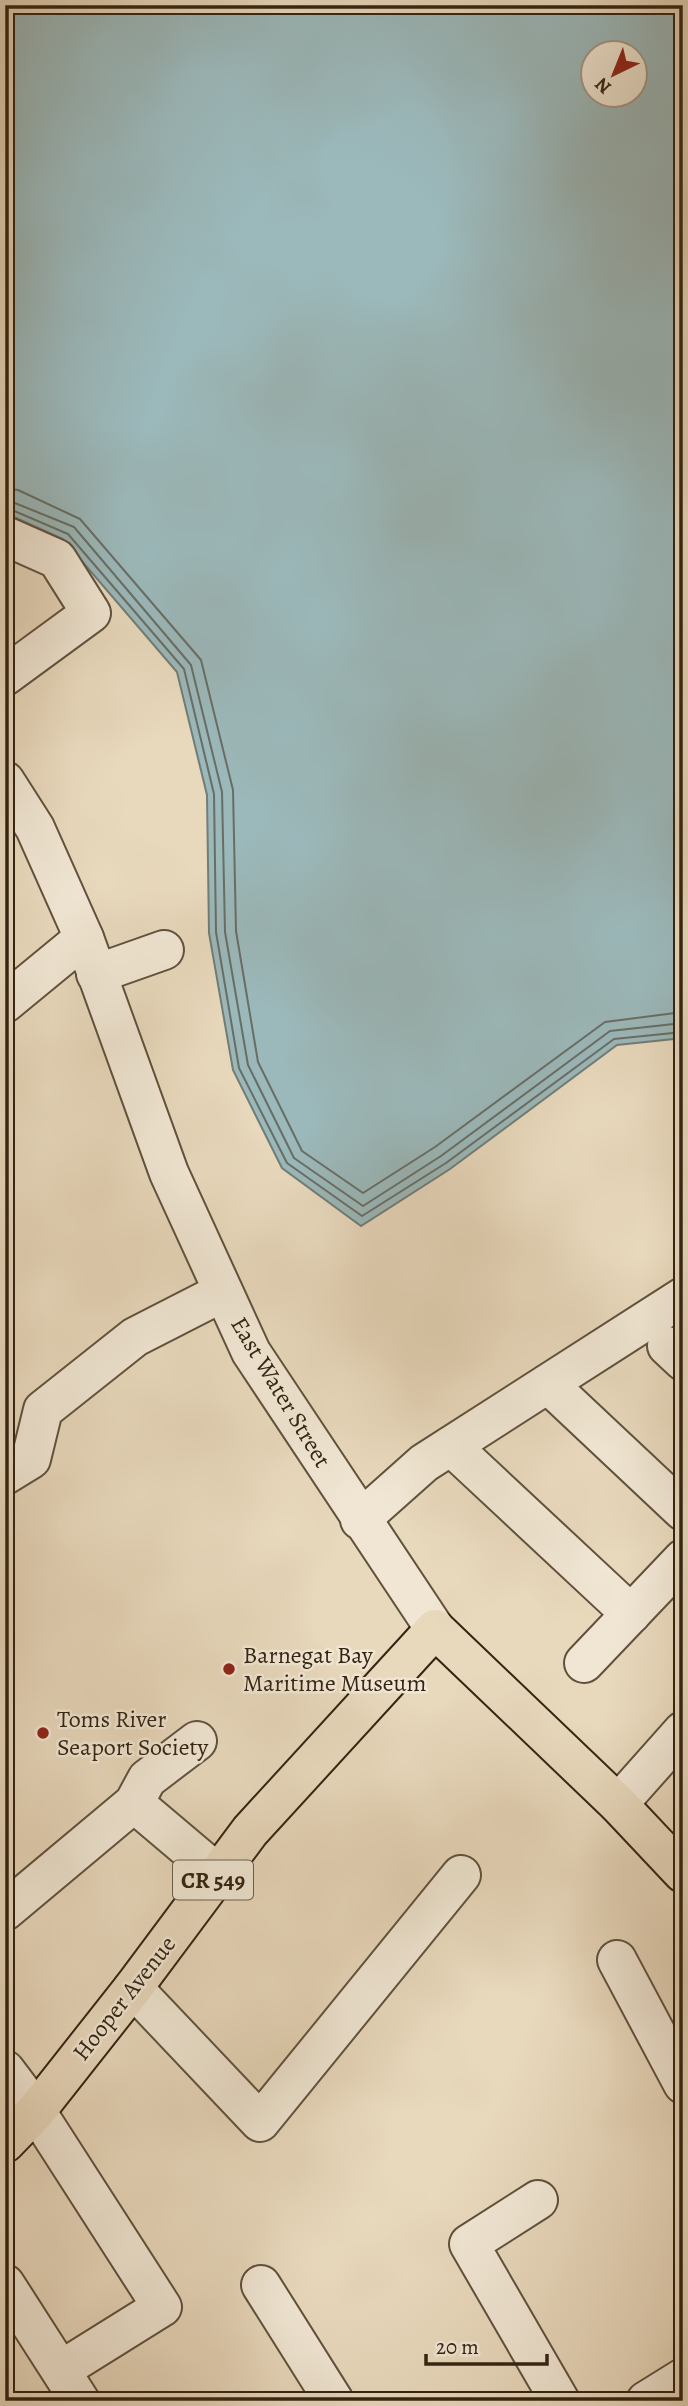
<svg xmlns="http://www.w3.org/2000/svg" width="688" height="2406" font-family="Alegreya,serif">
  <rect width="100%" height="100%" fill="#e8d8bc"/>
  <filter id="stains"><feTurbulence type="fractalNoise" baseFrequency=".00286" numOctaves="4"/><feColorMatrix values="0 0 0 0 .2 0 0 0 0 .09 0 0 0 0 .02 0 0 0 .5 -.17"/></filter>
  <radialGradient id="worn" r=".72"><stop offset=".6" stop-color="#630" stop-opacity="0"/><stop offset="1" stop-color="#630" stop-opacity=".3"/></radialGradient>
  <path fill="#9bb8ba" stroke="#717d77" stroke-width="2" fill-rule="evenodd" d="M5 5H683V1038L617 1045 450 1169 361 1226 282 1168 233 1070 209 933 207 795 177 672 63 539 5 513ZM594 52H636V94H594Z"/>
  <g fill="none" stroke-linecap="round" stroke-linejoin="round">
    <g stroke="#676e66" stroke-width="2">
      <polyline points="5,488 18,490 80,519 201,660 233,790 236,931 258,1062 302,1151 363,1193 435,1147 605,1022 683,1012"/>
      <polyline points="5,499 74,527 191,665 222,792 225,932 248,1065 294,1158 363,1206 441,1156 610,1031 683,1023"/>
      <polyline points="5,507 68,534 184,669 214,794 216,932 239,1068 287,1163 362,1216 446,1163 614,1039 683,1032"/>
    </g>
    <defs>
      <g id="minor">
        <polyline points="5,536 57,559 91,613 5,676"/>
        <polyline points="5,781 35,828 84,938 169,1173 251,1352 435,1629"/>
        <polyline points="96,974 164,950"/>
        <polyline points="5,1003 84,938"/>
        <polyline points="667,1346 683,1361"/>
        <polyline points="548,1384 683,1511"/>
        <polyline points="451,1446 631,1614"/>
        <polyline points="5,1475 31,1459 43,1410 135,1337 223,1292"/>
        <polyline points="360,1520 424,1463 683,1297"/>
        <polyline points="584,1663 683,1559"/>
        <polyline points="134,1803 218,1874"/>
        <polyline points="618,1804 683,1731"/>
        <polyline points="5,1911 134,1803 147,1779 197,1741"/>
        <polyline points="617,1960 683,2084"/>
        <polyline points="133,1988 260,2122 461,1875"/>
        <polyline points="5,2070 36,2111 162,2307 61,2370"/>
        <polyline points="538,2200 469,2244 560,2401"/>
        <polyline points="5,2284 80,2401"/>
        <polyline points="261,2285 334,2401"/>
        <polyline points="646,2401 683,2378"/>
      </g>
      <polyline id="major" points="5,2143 36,2111 133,1988 250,1831 435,1629 618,1804 683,1873"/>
    </defs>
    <use href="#minor" stroke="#60513d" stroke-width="42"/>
    <use href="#major" stroke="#332413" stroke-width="42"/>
    <use href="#minor" stroke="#f0e6d3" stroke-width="38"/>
    <use href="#major" stroke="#e8d8bc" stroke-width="38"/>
  </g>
  <g fill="#8f2418" stroke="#f0e6d3" stroke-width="2.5">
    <circle cx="229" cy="1669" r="7"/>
    <circle cx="43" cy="1733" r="7"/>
  </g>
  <g text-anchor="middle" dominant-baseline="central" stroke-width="5" stroke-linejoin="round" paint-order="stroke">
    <rect fill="#f0e6d3" stroke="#6c5e4d" stroke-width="2" x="173" y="1860.5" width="80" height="39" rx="5"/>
    <g font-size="23" font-weight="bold" fill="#332413">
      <text x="213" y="1880">CR 549</text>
    </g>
    <g font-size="24" fill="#332413" stroke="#f0e6d3">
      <text transform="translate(281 1392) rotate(59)">East Water Street</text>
      <text transform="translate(124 1998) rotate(-52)">Hooper Avenue</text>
    </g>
    <g font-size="24" fill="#332413" stroke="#f0e6d3" text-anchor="start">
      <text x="243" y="1655">Barnegat Bay<tspan x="243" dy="28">Maritime Museum</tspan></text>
      <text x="57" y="1719">Toms River<tspan x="57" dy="28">Seaport Society</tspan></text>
    </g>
  </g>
  <rect width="688" height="2406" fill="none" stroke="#e8d8bc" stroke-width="28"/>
  <rect x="7" y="7" width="674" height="2392" fill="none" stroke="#332413" stroke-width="3.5"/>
  <rect x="14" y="14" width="660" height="2378" fill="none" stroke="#332413" stroke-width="2"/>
  <g transform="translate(614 74) rotate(223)"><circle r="33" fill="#f0e6d3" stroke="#a49886" stroke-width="2"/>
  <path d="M0-5L12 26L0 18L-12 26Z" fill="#8f2418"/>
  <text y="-10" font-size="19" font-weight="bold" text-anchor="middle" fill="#332413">N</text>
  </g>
  <path d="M426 2354v10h121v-10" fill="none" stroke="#332413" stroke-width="3.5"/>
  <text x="436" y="2354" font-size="21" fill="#332413" stroke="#f0e6d3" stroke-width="5" paint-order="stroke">20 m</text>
  <rect width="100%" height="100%" filter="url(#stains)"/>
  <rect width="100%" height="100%" fill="url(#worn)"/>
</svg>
